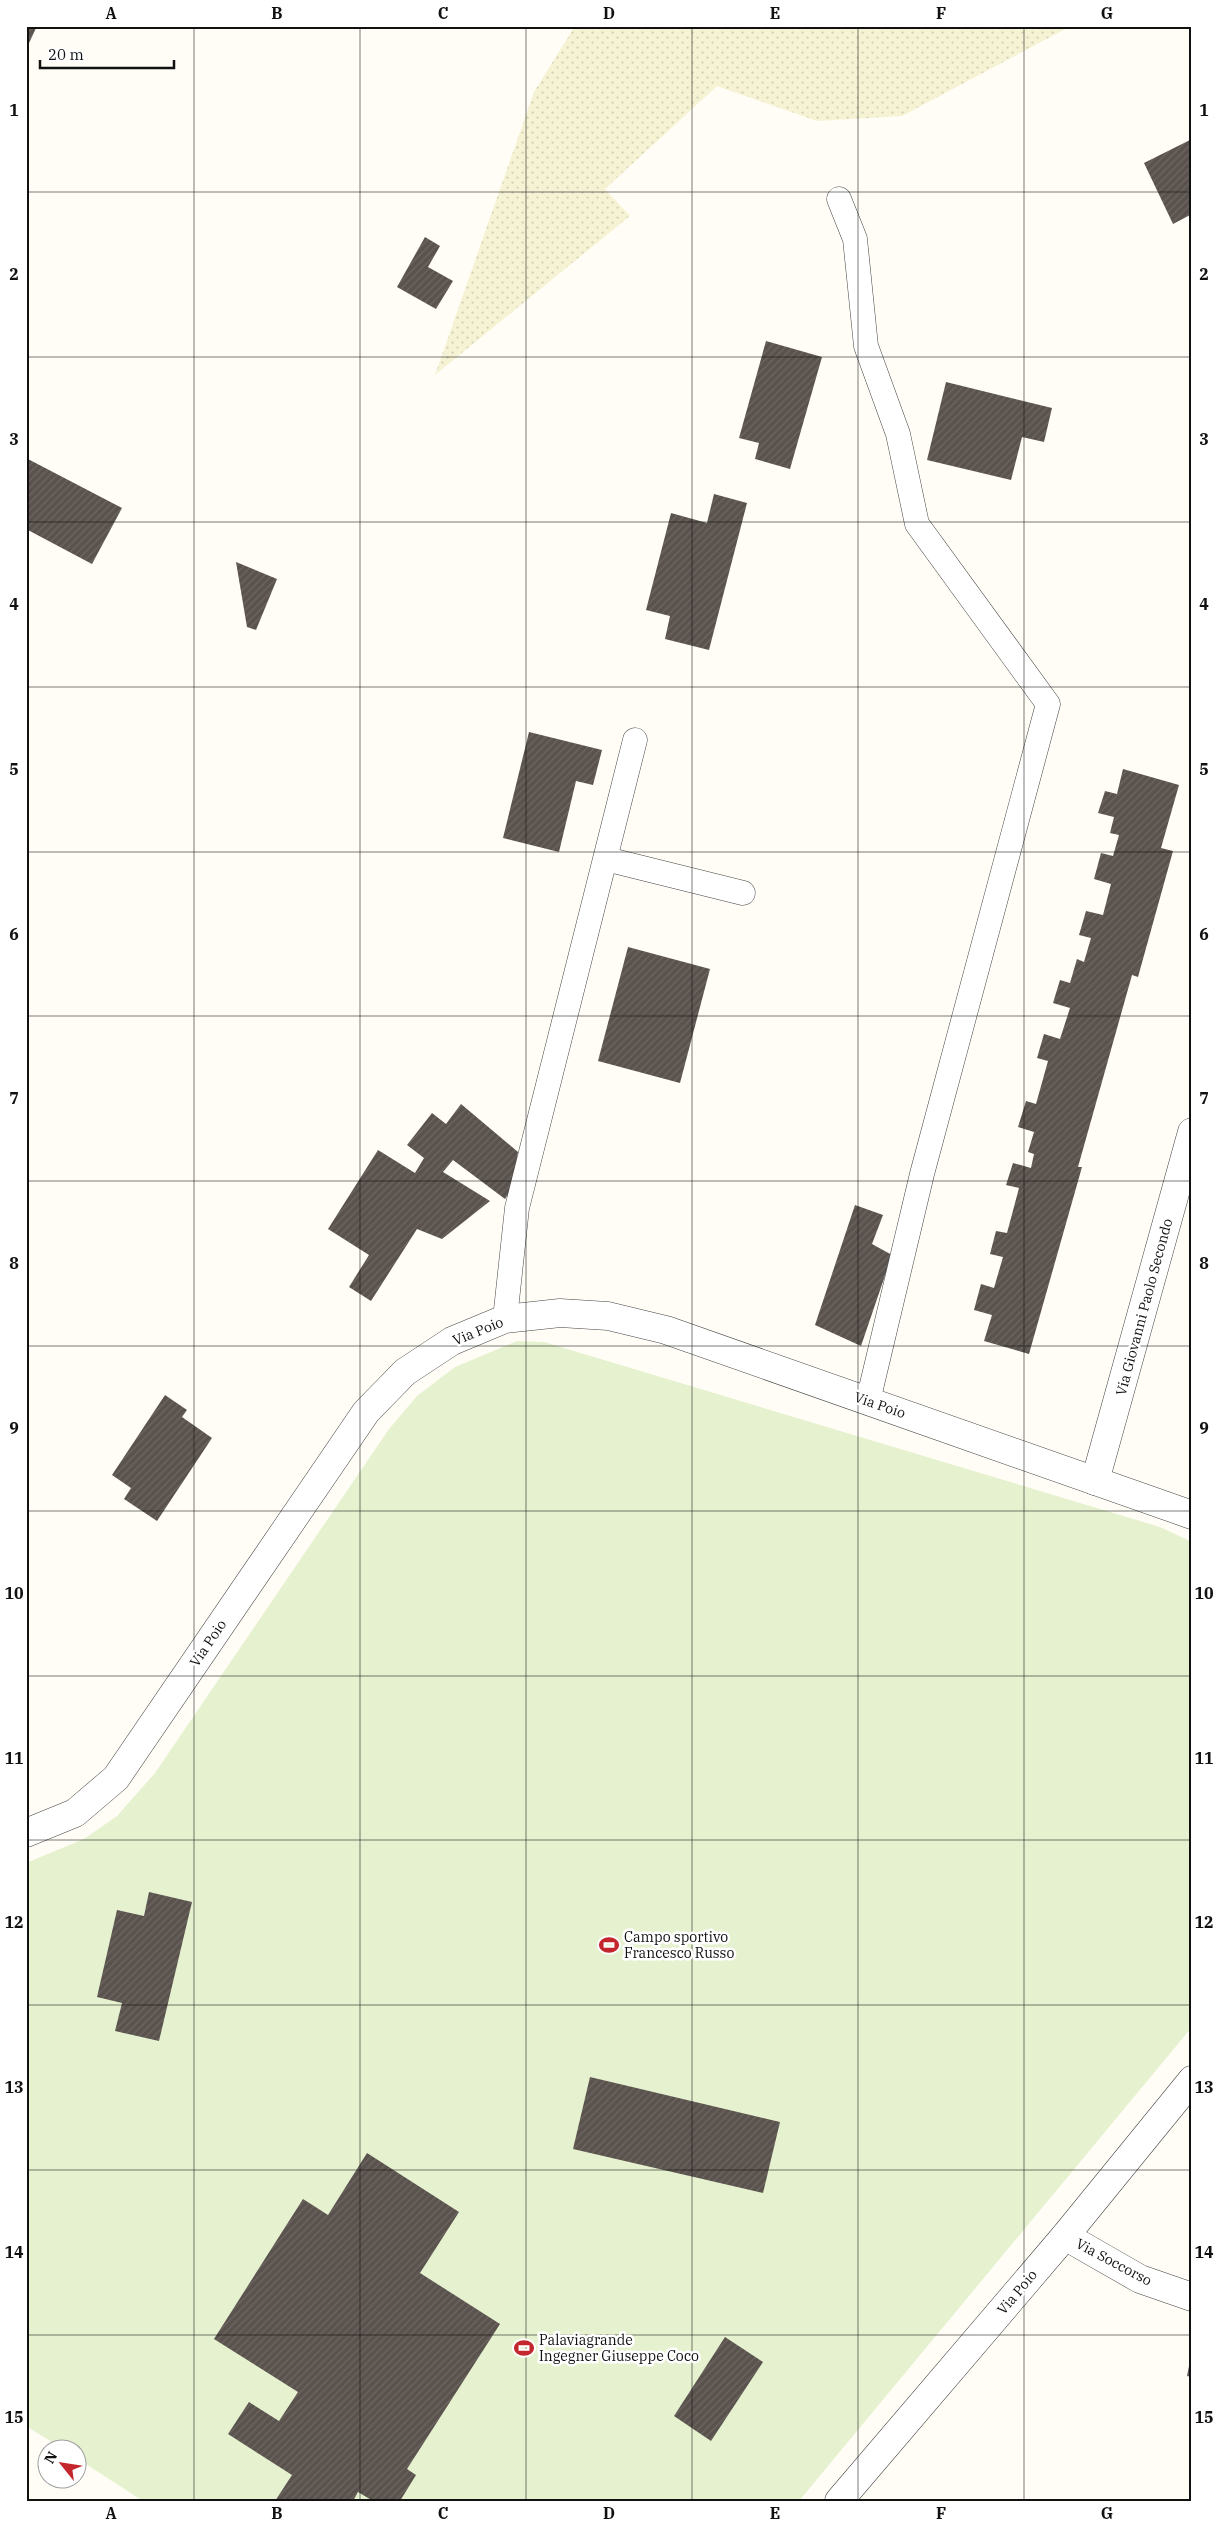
<svg xmlns="http://www.w3.org/2000/svg" width="1218" height="2527" font-family="'IBM Plex Serif',serif">
  <defs>
    <pattern id="farmland-dots" width="8" height="8" patternUnits="userSpaceOnUse" patternTransform="scale(1.25)"><rect width="8" height="8" fill="#f6f3d4"/><path d="M2 2h.1M6 6h.1" fill="none" stroke="#d2cfb5" stroke-width="1.8" stroke-linecap="round"/></pattern>
    <pattern id="building-hatch" width="6" height="6" patternUnits="userSpaceOnUse" patternTransform="scale(1.25)"><rect width="6" height="6" fill="#5a524d"/><path d="M-1 1l2-2M0 6l6-6M5 7l2-2" fill="none" stroke="#6d6662"/></pattern>
  </defs>
  <rect width="100%" height="100%" fill="#fffdf5"/>
  <polygon fill="url(#farmland-dots)" points="575,26 1071,26 902,116 817,121 717,86 605,189 630,216 435,375 534,92"/>
  <polygon fill="#e6f2cf" points="517,1341 544,1342 1160,1527 1192,1542 1192,2027 799,2501 143,2501 78,2459 78,2450 63,2449 26,2426 26,1863 84,1839 117,1816 155,1773 389,1429 417,1396 455,1367"/>
  <g fill="url(#building-hatch)">
    <polygon points="26,26 37,26 29,43 26,42"/>
    <polygon points="1192,139 1192,214 1173,224 1144,163"/>
    <polygon points="425,237 440,246 428,267 453,281 436,309 397,287"/>
    <polygon points="766,341 822,357 790,469 755,459 759,443 739,438"/>
    <polygon points="946,382 1052,408 1044,442 1022,437 1011,480 927,460"/>
    <polygon points="26,458 122,508 92,564 26,529"/>
    <polygon points="714,494 747,503 709,650 665,639 670,616 646,610 671,513 707,523"/>
    <polygon points="236,562 277,579 256,630 247,627"/>
    <polygon points="529,732 602,750 593,785 576,781 559,852 503,838"/>
    <polygon points="1123,769 1179,785 1161,848 1173,851 1138,977 1132,975 1078,1167 1082,1167 1029,1354 984,1341 992,1315 974,1310 981,1284 994,1288 1003,1257 990,1254 996,1231 1007,1233 1019,1188 1006,1185 1013,1163 1031,1168 1034,1154 1028,1152 1034,1132 1018,1127 1026,1101 1036,1104 1048,1061 1037,1058 1044,1034 1060,1039 1070,1008 1053,1003 1060,980 1070,983 1077,959 1084,962 1091,938 1079,935 1086,911 1103,915 1111,884 1094,879 1101,853 1113,856 1119,835 1110,833 1114,817 1098,813 1105,791 1117,794"/>
    <polygon points="628,947 710,969 680,1083 598,1061"/>
    <polygon points="461,1104 518,1152 512,1189 505,1199 453,1160 443,1172 490,1201 442,1239 417,1229 371,1301 349,1287 369,1255 328,1229 378,1150 415,1173 424,1158 407,1145 432,1113 446,1124"/>
    <polygon points="855,1205 883,1215 872,1244 892,1255 861,1346 815,1325"/>
    <polygon points="165,1395 187,1410 182,1417 212,1438 157,1521 124,1499 131,1488 112,1475"/>
    <polygon points="149,1892 192,1902 159,2041 115,2031 122,2003 97,1997 117,1910 144,1916"/>
    <polygon points="590,2077 780,2122 763,2193 573,2149"/>
    <polygon points="367,2153 459,2212 420,2273 500,2324 407,2469 416,2475 400,2501 373,2501 358,2492 353,2501 275,2501 292,2475 228,2434 249,2402 279,2421 298,2392 214,2339 303,2199 328,2215"/>
    <polygon points="725,2337 763,2362 711,2441 674,2416"/>
    <polygon points="1191,2356 1192,2356 1192,2377 1187,2376"/>
  </g>
  <g fill="none" stroke-linecap="round" stroke-linejoin="round">
    <defs>
      <g id="service">
        <polyline points="839,199 855,239 866,346 898,434 917,524 1048,704 922,1174 868,1401"/>
        <polyline points="606,859 743,893"/>
        <polyline points="505,1319 517,1208 635,740"/>
      </g>
      <g id="minor">
        <polyline points="1095,1481 1192,1132"/>
        <polyline points="1065,2236 1140,2279 1192,2297"/>
      </g>
      <g id="tertiary">
        <polyline points="26,1833 75,1813 116,1778 366,1412 405,1372 452,1341 505,1319 560,1313 608,1316 666,1330 1192,1515"/>
        <polyline points="839,2501 1065,2236 1192,2080"/>
      </g>
    </defs>
    <use href="#service" stroke="#444" stroke-width="25"/>
    <use href="#minor" stroke="#444" stroke-width="29"/>
    <use href="#tertiary" stroke="#444" stroke-width="29"/>
    <use href="#service" stroke="#fff" stroke-width="24"/>
    <use href="#minor" stroke="#fff" stroke-width="28"/>
    <use href="#tertiary" stroke="#fff" stroke-width="28"/>
  </g>
  <path fill="none" stroke="#111" stroke-width="1" stroke-opacity="0.55" d="M194 26V2501M360 26V2501M526 26V2501M692 26V2501M858 26V2501M1024 26V2501M26 192H1192M26 357H1192M26 522H1192M26 687H1192M26 852H1192M26 1016H1192M26 1181H1192M26 1346H1192M26 1511H1192M26 1676H1192M26 1840H1192M26 2005H1192M26 2170H1192M26 2335H1192"/>
  <defs>
    <symbol id="stadium-bare" viewBox="-9 -9 18 18"><path d="M0-5a6.5 5 0 1 0 0 10a6.5 5 0 1 0 0-10ZM-3.5-1.8h7v3.6h-7Z" fill="#c4262e" stroke="#fff" stroke-width="2.5" paint-order="stroke"/></symbol>
  </defs>
  <g fill-rule="evenodd">
    <use href="#stadium-bare" x="595" y="1931" width="28" height="28"/>
    <use href="#stadium-bare" x="510" y="2334" width="28" height="28"/>
  </g>
  <g text-anchor="middle" dominant-baseline="central" stroke-width="5" stroke-linejoin="round" paint-order="stroke">
    <g font-size="14" fill="#111" stroke="#fff">
      <text transform="translate(1144 1307) rotate(-75)">Via Giovanni Paolo Secondo</text>
      <text transform="translate(478 1331) rotate(-22)">Via Poio</text>
      <text transform="translate(880 1405) rotate(19)">Via Poio</text>
      <text transform="translate(208 1643) rotate(-56)">Via Poio</text>
      <text transform="translate(1114 2262) rotate(28)">Via Soccorso</text>
      <text transform="translate(1017 2292) rotate(-50)">Via Poio</text>
    </g>
    <g font-size="14" fill="#111" stroke="#fff" text-anchor="start">
      <text x="624" y="1937">Campo sportivo<tspan x="624" dy="16">Francesco Russo</tspan></text>
      <text x="539" y="2340">Palaviagrande<tspan x="539" dy="16">Ingegner Giuseppe Coco</tspan></text>
    </g>
  </g>
  <rect width="1218" height="2527" fill="none" stroke="#ffffff" stroke-width="55"/>
  <g transform="translate(62 2464) rotate(300)"><circle r="24" fill="#ffffff" stroke="#a0a0a0"/>
  <path d="M0-4L9 19L0 12L-9 19Z" fill="#c4262e"/>
  <text y="-8" font-size="14" font-weight="bold" text-anchor="middle" fill="#111111">N</text>
  </g>
  <path d="M40 60v8h134v-8" fill="none" stroke="#111111" stroke-width="2.5"/>
  <text x="48" y="60" font-size="15" fill="#111111" stroke="#ffffff" stroke-width="4" paint-order="stroke">20 m</text>
  <rect x="28" y="28" width="1162" height="2472" fill="none" stroke="#111" stroke-width="2"/>
  <g font-size="16" text-anchor="middle" font-weight="bold" fill="#111">
    <text x="111" y="19">A</text>
    <text x="277" y="19">B</text>
    <text x="443" y="19">C</text>
    <text x="609" y="19">D</text>
    <text x="775" y="19">E</text>
    <text x="941" y="19">F</text>
    <text x="1107" y="19">G</text>
    <text x="14" y="116">1</text>
    <text x="1204" y="116">1</text>
    <text x="14" y="280">2</text>
    <text x="1204" y="280">2</text>
    <text x="14" y="445">3</text>
    <text x="1204" y="445">3</text>
    <text x="14" y="610">4</text>
    <text x="1204" y="610">4</text>
    <text x="14" y="775">5</text>
    <text x="1204" y="775">5</text>
    <text x="14" y="940">6</text>
    <text x="1204" y="940">6</text>
    <text x="14" y="1104">7</text>
    <text x="1204" y="1104">7</text>
    <text x="14" y="1269">8</text>
    <text x="1204" y="1269">8</text>
    <text x="14" y="1434">9</text>
    <text x="1204" y="1434">9</text>
    <text x="14" y="1599">10</text>
    <text x="1204" y="1599">10</text>
    <text x="14" y="1764">11</text>
    <text x="1204" y="1764">11</text>
    <text x="14" y="1928">12</text>
    <text x="1204" y="1928">12</text>
    <text x="14" y="2093">13</text>
    <text x="1204" y="2093">13</text>
    <text x="14" y="2258">14</text>
    <text x="1204" y="2258">14</text>
    <text x="14" y="2423">15</text>
    <text x="1204" y="2423">15</text>
    <text x="111" y="2519">A</text>
    <text x="277" y="2519">B</text>
    <text x="443" y="2519">C</text>
    <text x="609" y="2519">D</text>
    <text x="775" y="2519">E</text>
    <text x="941" y="2519">F</text>
    <text x="1107" y="2519">G</text>
  </g>
</svg>
